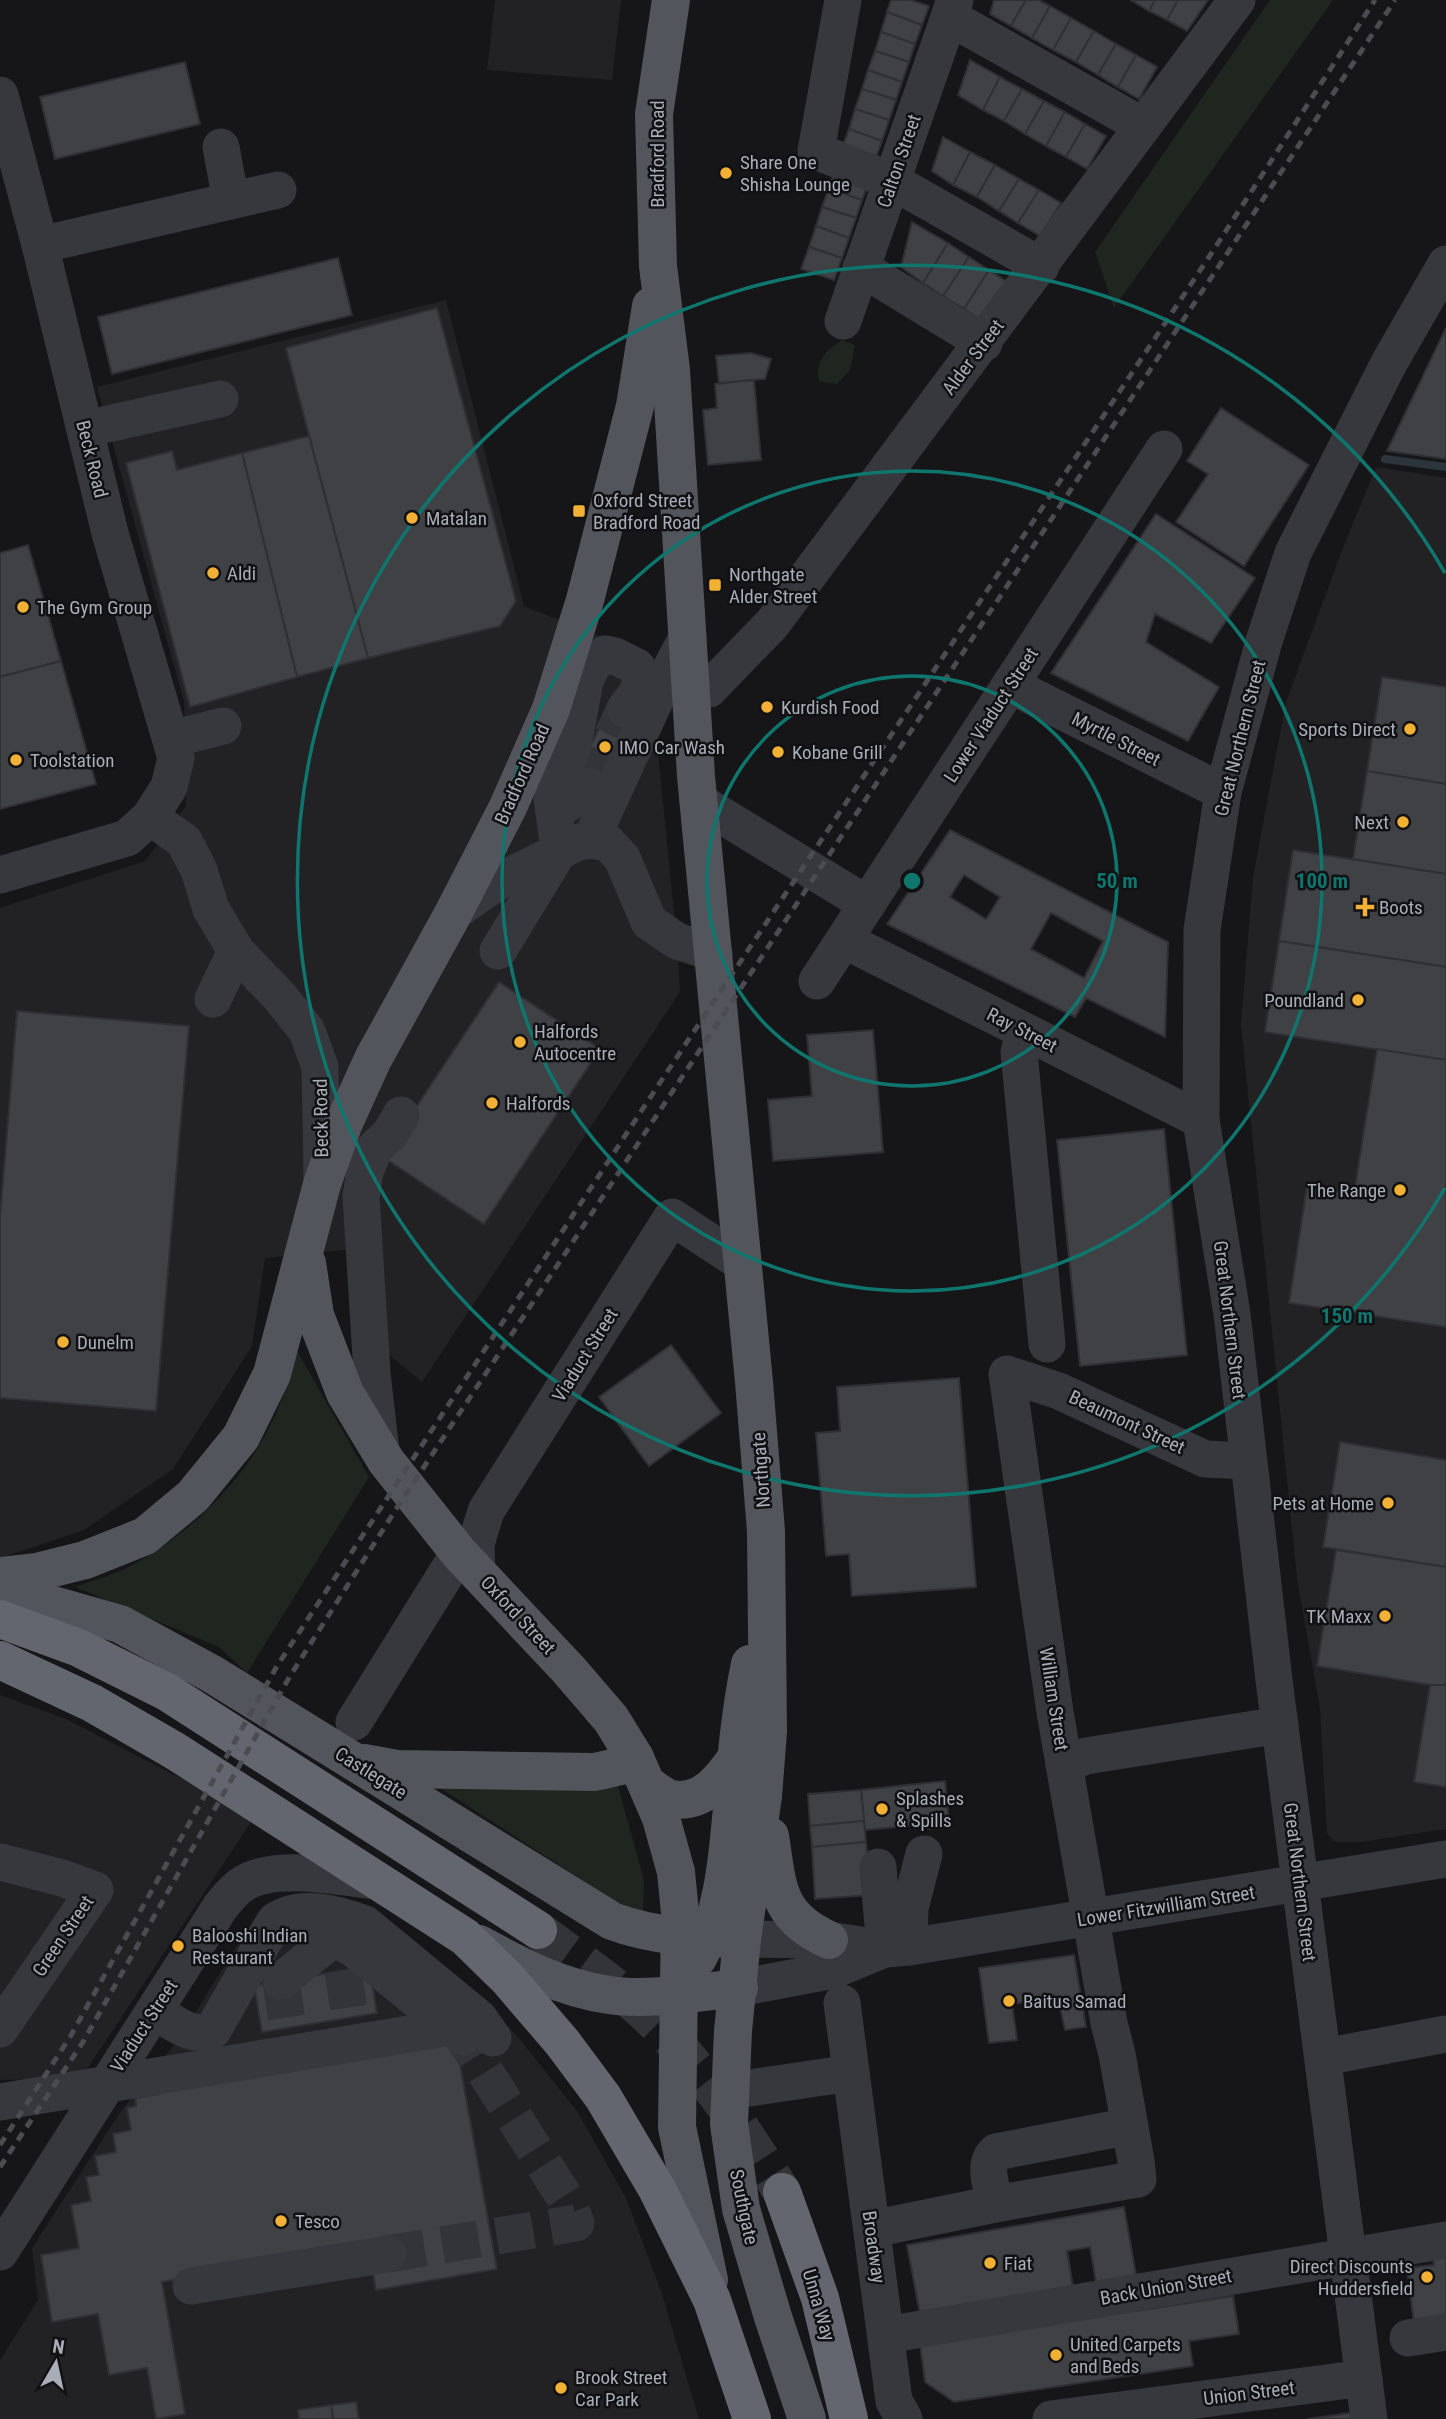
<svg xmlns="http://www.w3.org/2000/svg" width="1446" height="2419" font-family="'Roboto Condensed',sans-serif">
  <rect width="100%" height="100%" fill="#161618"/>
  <g fill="#222225">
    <polygon points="495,0 621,0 612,80 487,70"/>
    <polygon points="446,300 524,606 648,655 677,941 680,992 422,1382 370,1339 363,1248 265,1258 252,1346 173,1469 84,1530 0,1558 0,908 145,861 186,806 184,702 97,387"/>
    <polygon points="1376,467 1446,478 1446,1829 1360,1842 1336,1842 1327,1834 1320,1709 1297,1578 1241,1024 1253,877 1286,702 1341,553"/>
    <polygon points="0,1695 64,1718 215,1796 251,1822 81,2078 0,2080"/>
    <polygon points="267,1907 489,2006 518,2037 577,2111 626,2198 662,2294 699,2419 0,2419 0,2360 38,2300 32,2248 121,2111 178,2040 255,1917"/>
  </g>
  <g fill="#1e261f">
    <polygon points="1270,0 1333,0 1114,308 1095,252"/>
    <path d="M842 340 855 345 850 370 837 384 819 381C815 360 826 351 842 340Z"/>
    <path d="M296 1349 369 1477 247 1673 219 1647 75 1587C93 1580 114 1575 131 1566 195 1531 255 1471 281 1401 288 1385 291 1366 296 1349Z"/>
    <polygon points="617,1783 644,1880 643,1914 613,1900 434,1784 600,1791"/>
  </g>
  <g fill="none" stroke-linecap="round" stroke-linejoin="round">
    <polyline stroke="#2c353c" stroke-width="8" points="1385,459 1446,467"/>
  </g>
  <g fill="#404145" stroke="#303034" stroke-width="2" fill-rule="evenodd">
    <polygon points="891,0 911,0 929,6 922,25 887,12"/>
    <polygon points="994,0 1026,0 1011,26 990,14"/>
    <polygon points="1026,0 1039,0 1050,6 1032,38 1011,26"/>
    <polygon points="1131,0 1155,0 1149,11"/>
    <polygon points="1155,0 1178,0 1167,20 1149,11"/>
    <polygon points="1178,0 1208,0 1187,31 1167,20"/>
    <polygon points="1050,6 1071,18 1053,50 1032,38"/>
    <polygon points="887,12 922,25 915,44 881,32"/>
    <polygon points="1071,18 1094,31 1076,62 1053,50"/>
    <polygon points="1094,31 1116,44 1098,75 1076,62"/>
    <polygon points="881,32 915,44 909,62 875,51"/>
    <polygon points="1116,44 1136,55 1118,87 1098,75"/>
    <polygon points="875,51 909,62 902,82 868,70"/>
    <polygon points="1136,55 1157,67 1139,99 1118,87"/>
    <polygon points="970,60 1000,77 983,110 958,95"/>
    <polygon points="185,62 200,124 55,159 40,97"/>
    <polygon points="868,70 902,82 896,100 862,89"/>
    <polygon points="1000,77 1022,89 1004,121 983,110"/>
    <polygon points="862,89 896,100 889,120 855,109"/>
    <polygon points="1022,89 1044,101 1025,134 1004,121"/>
    <polygon points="1044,101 1065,112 1046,146 1025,134"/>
    <polygon points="855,109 889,120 882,141 849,129"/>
    <polygon points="1065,112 1085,124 1066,157 1046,146"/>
    <polygon points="1085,124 1106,136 1087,169 1066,157"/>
    <polygon points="849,129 882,141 874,162 841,151"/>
    <polygon points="943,137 970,152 953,185 932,171"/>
    <polygon points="970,152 995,165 977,197 953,185"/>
    <polygon points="995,165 1019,179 999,211 977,197"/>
    <polygon points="836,167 870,178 862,200 829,188"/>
    <polygon points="1019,179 1039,190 1018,223 999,211"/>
    <polygon points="829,188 862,200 856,218 822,207"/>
    <polygon points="1039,190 1061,203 1040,236 1018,223"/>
    <polygon points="822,207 856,218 849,238 816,226"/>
    <polygon points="912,222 948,243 923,283 901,267"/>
    <polygon points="816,226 849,238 842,258 809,247"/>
    <polygon points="948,243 969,257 943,296 923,283"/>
    <polygon points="809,247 842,258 834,280 801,269"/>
    <polygon points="969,257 989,270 964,309 943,296"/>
    <polygon points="338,258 352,315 112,374 98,317"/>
    <polygon points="989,270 1009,283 984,322 964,309"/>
    <polygon points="437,308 516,601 500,626 368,658 286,348"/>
    <polygon points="1446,328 1446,459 1387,451"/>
    <polygon points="751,353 771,359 765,379 719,383 716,356"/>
    <polygon points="754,380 761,460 708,465 703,410 717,408 715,384"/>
    <polygon points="1221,408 1309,465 1244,566 1176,522 1208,474 1187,461"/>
    <polygon points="309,436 368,658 297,677 242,453"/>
    <polygon points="172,451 177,470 242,453 297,677 190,707 126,463"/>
    <polygon points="1156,514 1255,578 1211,643 1155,614 1146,642 1219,687 1188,741 1051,673"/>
    <polygon points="28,545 61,661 0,677 0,553"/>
    <polygon points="61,661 96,784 0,809 0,677"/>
    <polygon points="1382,677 1446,687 1446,784 1367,771"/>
    <polygon points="612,702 637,714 599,791 574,779"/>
    <polygon points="1367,771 1446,784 1446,874 1353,859"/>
    <path d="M950 830 1168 942 1165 1037 1086 998 1075 1017 887 924ZM964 875 1000 897 986 919 950 897ZM1051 913 1103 941 1084 978 1031 949Z"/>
    <polygon points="1293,850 1446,874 1446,967 1279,941"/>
    <polygon points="1279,941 1446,967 1446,1060 1265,1032"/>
    <polygon points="499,982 600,1049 484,1224 383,1157"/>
    <polygon points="17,1011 189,1026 156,1411 0,1398 0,1217"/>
    <polygon points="873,1030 883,1152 773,1161 768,1100 812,1096 807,1035"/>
    <polygon points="1377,1049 1446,1060 1446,1327 1289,1303 1307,1186 1354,1193"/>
    <polygon points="1164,1129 1187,1355 1080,1366 1057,1140"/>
    <polygon points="671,1345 721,1413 649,1466 599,1397"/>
    <polygon points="959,1378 976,1587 852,1596 849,1554 826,1556 816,1433 840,1431 837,1387"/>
    <polygon points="1340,1442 1446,1460 1446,1567 1323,1547"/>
    <polygon points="1336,1550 1446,1567 1446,1685 1430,1685 1317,1666"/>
    <polygon points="1430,1685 1446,1685 1446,1787 1414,1782"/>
    <polygon points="945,1781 949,1821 938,1822 939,1828 928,1829 928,1824 865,1830 861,1790"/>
    <polygon points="861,1790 864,1821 810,1826 808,1794"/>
    <polygon points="864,1821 866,1842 812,1847 810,1826"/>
    <polygon points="866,1842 871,1895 815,1899 812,1847"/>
    <polygon points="1074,1955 1086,2027 1065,2030 1058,1998 1012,2004 1017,2040 989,2043 979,1968"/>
    <polygon points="369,1966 377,2013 262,2032 254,1986"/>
    <polygon points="455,2037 497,2269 376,2290 372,2267 386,2242 162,2282 185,2414 156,2419 147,2368 109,2375 98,2314 52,2322 41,2255 79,2248 71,2205 91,2201 86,2177 99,2175 95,2156 116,2152 113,2134 131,2130 127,2108 136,2106 135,2098 159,2094 159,2089"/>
    <polygon points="1124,2207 1136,2275 1096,2282 1090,2247 1067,2251 1073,2287 920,2314 907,2245"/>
    <polygon points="1446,2241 1446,2318 1414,2323 1407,2268 1434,2265 1431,2243"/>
    <polygon points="1233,2296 1239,2334 1189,2341 1193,2366 954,2402 925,2382 920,2344"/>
    <polygon points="356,2402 359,2419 333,2419 331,2405"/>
    <polygon points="331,2405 333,2419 299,2419 298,2410"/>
    <polygon points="1350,2413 1351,2419 1308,2419"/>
  </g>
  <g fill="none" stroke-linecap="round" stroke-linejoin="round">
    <g stroke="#333438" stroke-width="37" stroke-dasharray="37 18" stroke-linecap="butt">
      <polyline points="589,786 625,709"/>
      <polyline points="343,1971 350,2017"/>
      <polyline points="281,1981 288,2028"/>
      <polyline points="388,2254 576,2223 569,2204 463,2037"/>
    </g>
    <path stroke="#333438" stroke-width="38" stroke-dasharray="38 19" stroke-linecap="butt" d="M538 1930C574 1957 612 1982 645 2013 700 2064 742 2129 782 2192"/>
    <g stroke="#37383d" stroke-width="37">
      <polyline points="843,0 816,151 892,181 1041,266"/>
      <polyline points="949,17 1143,126"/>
      <polyline points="0,95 40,245 110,533 176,758 169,787 150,817 127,838 0,875"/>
      <polyline points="221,147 231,201"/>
      <polyline points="40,245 278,190"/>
      <polyline points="861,268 984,343"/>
      <polyline points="843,321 955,0"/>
      <polyline points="85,429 220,399"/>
      <polyline points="1010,685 1223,792"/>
      <polyline points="691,692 709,689 772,624 1237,0"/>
      <polyline points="172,739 223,726"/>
      <polyline points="698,801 867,904"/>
      <polyline points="554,812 580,796 589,786"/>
      <polyline points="150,817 184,841 199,870 211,909 236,951 280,997 307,1031 320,1067 322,1176"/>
      <polyline points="591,840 663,683 688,636"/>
      <polyline points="454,912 494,884 578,842 591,840 608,843 622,858 649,922 677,941 714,953"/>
      <polyline points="844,940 1201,1120"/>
      <path d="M498 951 559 851 552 797 573 746 585 681 592 666 605 654 615 656 637 667C645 686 636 694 625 709"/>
      <polyline points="817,981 1164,449"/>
      <polyline points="213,999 236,951"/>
      <polyline points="1025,1032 1019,1052 1047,1344"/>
      <polyline points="381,1452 372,1373 361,1197 365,1172 374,1149 390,1134 401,1115"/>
      <polyline points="477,1572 476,1544 486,1511 672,1217 742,1263"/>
      <polyline points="354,1722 459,1553"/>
      <polyline points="1064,1765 1086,1756 1280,1725"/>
      <polyline points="0,1862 62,1878 95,1890 0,2029"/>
      <polyline points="878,1867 885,1949"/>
      <polyline points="303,1925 353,1948 426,2007"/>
      <polyline points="742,1939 829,1940 885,1949 909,1947 1446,1859"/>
      <polyline points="909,1947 910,1908 924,1854"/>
      <polyline points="281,1981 334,1938"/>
      <polyline points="739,1988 834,1970 885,1949"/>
      <polyline points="842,2003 894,2401 904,2419"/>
      <path d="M154 2011C174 2022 191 2039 213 2030L275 1921C301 1903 337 1914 365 1924L479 2018 493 2038"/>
      <polyline points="1324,2057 1446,2034"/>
      <polyline points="729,2091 851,2073"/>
      <polyline points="0,2102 451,2027 463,2037"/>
      <path d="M1130 2126 996 2152C982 2164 992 2188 995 2204L1138 2179 1136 2161 1117 2054 1109 2023 1055 1712 1007 1374 1059 1391 1205 1459 1247 1461"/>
      <polyline points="872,2229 995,2204"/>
      <path d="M0 2252 221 1906C227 1899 233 1891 240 1886 271 1862 340 1877 376 1881"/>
      <polyline points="191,2286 388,2254"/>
      <polyline points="886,2335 1446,2240"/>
      <polyline points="1408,2338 1446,2332"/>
      <polyline points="1051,2419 1364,2378"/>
      <polyline points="1369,2419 1274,1680 1232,1314 1201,1120 1202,930 1223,792 1264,641 1293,553 1389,363 1446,264"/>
    </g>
    <g stroke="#53555c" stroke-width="38">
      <polyline points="671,0 654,114 658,266 671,370 696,776 754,1382 766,1531 768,1732 763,1796 742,1939 733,2031 729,2124 741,2209 773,2317 807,2419"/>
      <polyline points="307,1263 315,1315 345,1393 386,1461 459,1553 568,1669 611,1719 635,1758 661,1818 676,1872 680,1913 677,2127 709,2280"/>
      <polyline points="0,1576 37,1572 85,1560 145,1536 193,1496 241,1437 272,1374 322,1184 343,1125 373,1059 454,912 508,807 551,709 585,600 635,406 651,306"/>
      <path d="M0 1596 46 1603 120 1624 212 1674 612 1921C654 1937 698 1938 742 1939"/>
      <polyline points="364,1763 397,1769 595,1772 621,1766 635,1758"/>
      <path d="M648 1785C655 1790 663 1797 672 1799 702 1805 722 1779 737 1757"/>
      <path d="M770 1836C778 1887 776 1916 829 1940"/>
      <path d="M479 1944C521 1967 561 1988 609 1995 647 2001 700 1992 739 1988"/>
      <path d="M698 1958C724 1912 727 1859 732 1808 736 1760 740 1712 750 1664"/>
    </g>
    <g stroke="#63666e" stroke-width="38">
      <polyline points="0,1619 79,1648 167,1692 538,1930"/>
      <polyline points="0,1660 92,1703 175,1751 465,1937 508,1979 562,2042 603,2097 657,2189 712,2300 752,2419"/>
      <polyline points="782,2192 820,2298 849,2419"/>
    </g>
    <g stroke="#4a4c52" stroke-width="5" stroke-dasharray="9 7" stroke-linecap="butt">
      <polyline points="0,2145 70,2037 277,1666 663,1078 1209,257 1375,0"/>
      <polyline points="0,2167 83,2042 290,1676 398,1506 1395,0"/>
    </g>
  </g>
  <g fill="none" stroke="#0f766e" stroke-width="3.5">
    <circle cx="912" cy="881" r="205"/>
    <circle cx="912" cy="881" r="410"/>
    <path d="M1445 1188A615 615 0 1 1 1445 573"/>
  </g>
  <g fill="#f2b134" stroke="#111113" stroke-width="2.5">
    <circle cx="726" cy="173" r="7"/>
    <rect x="572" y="504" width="14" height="14" rx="3.5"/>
    <circle cx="412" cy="518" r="7"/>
    <circle cx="213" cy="573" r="7"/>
    <rect x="708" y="578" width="14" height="14" rx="3.5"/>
    <circle cx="23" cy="607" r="7"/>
    <circle cx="767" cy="707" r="7"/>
    <circle cx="1410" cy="729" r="7"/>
    <circle cx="605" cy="747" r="7"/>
    <circle cx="778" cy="752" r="7"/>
    <circle cx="16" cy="760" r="7"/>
    <circle cx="1403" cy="822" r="7"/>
    <path d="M1361.5 896.5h7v7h7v7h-7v7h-7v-7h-7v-7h7z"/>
    <circle cx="1358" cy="1000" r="7"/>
    <circle cx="520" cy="1042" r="7"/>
    <circle cx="492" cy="1103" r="7"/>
    <circle cx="1400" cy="1190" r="7"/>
    <circle cx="63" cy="1342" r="7"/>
    <circle cx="1388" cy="1503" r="7"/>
    <circle cx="1385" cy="1616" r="7"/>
    <circle cx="882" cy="1809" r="7"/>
    <circle cx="178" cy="1946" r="7"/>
    <circle cx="1009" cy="2001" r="7"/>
    <circle cx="281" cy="2221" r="7"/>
    <circle cx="990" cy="2263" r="7"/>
    <circle cx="1427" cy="2277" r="7"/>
    <circle cx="1056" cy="2355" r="7"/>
    <circle cx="561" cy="2388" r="7"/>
  </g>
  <g text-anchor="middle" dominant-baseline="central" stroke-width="5" stroke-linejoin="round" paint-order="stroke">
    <g font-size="19" fill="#a8adb8" stroke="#111113">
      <text transform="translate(657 154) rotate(-90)">Bradford Road</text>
      <text transform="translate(899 161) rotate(-71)">Calton Street</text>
      <text transform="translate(973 357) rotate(-53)">Alder Street</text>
      <text transform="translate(92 459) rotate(76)">Beck Road</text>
      <text transform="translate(991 715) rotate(-57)">Lower Viaduct Street</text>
      <text transform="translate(1240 738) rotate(-76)">Great Northern Street</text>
      <text transform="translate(1116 739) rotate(27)">Myrtle Street</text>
      <text transform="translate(522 774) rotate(-66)">Bradford Road</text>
      <text transform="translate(1022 1030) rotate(27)">Ray Street</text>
      <text transform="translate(321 1118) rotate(-91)">Beck Road</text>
      <text transform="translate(1230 1320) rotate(83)">Great Northern Street</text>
      <text transform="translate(585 1355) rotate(-58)">Viaduct Street</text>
      <text transform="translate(1127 1422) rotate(25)">Beaumont Street</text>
      <text transform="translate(761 1470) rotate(-94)">Northgate</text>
      <text transform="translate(518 1615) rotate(47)">Oxford Street</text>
      <text transform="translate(1054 1699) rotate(81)">William Street</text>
      <text transform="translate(371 1773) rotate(32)">Castlegate</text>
      <text transform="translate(1300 1882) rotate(83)">Great Northern Street</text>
      <text transform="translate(1166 1906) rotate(-9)">Lower Fitzwilliam Street</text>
      <text transform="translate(63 1936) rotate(-56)">Green Street</text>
      <text transform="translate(144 2026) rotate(-57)">Viaduct Street</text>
      <text transform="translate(744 2207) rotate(78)">Southgate</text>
      <text transform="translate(874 2247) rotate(82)">Broadway</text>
      <text transform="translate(1166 2287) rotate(-10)">Back Union Street</text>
      <text transform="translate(819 2305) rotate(74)">Unna Way</text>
      <text transform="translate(1249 2393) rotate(-7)">Union Street</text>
    </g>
    <g font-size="19" fill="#a8adb8" stroke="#111113" text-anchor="start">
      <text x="740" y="162">Share One<tspan x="740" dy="22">Shisha Lounge</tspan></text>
      <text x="593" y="500">Oxford Street<tspan x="593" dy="22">Bradford Road</tspan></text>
      <text x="426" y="518">Matalan</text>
      <text x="227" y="573">Aldi</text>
      <text x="729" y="574">Northgate<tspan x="729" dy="22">Alder Street</tspan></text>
      <text x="37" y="607">The Gym Group</text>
      <text x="781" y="707">Kurdish Food</text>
      <text x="1396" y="729" text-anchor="end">Sports Direct</text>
      <text x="619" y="747">IMO Car Wash</text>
      <text x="792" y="752">Kobane Grill</text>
      <text x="30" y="760">Toolstation</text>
      <text x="1389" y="822" text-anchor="end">Next</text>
      <text x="1379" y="907">Boots</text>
      <text x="1344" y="1000" text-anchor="end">Poundland</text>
      <text x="534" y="1031">Halfords<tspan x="534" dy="22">Autocentre</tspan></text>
      <text x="506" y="1103">Halfords</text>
      <text x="1386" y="1190" text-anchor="end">The Range</text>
      <text x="77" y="1342">Dunelm</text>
      <text x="1374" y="1503" text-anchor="end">Pets at Home</text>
      <text x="1371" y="1616" text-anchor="end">TK Maxx</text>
      <text x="896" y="1798">Splashes<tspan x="896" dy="22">&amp; Spills</tspan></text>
      <text x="192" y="1935">Balooshi Indian<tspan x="192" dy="22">Restaurant</tspan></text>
      <text x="1023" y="2001">Baitus Samad</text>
      <text x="295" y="2221">Tesco</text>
      <text x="1004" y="2263">Fiat</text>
      <text x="1413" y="2266" text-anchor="end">Direct Discounts<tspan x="1413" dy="22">Huddersfield</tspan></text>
      <text x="1070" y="2344">United Carpets<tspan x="1070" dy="22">and Beds</tspan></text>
      <text x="575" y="2377">Brook Street<tspan x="575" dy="22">Car Park</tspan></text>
    </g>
  </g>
  <circle cx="912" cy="881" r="10" fill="#0f766e" stroke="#111113" stroke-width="3.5"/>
  <g font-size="21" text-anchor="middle" font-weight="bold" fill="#0f766e" stroke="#111113" stroke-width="5" stroke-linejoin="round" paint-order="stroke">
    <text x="1117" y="888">50 m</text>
    <text x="1322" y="888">100 m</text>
    <text x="1347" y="1323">150 m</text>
  </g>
  <g transform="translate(56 2363) rotate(9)" stroke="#111113" stroke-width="5" paint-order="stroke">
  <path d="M0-5L12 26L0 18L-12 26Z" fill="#a8adb8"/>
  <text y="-10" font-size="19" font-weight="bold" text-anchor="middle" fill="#a8adb8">N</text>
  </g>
</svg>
